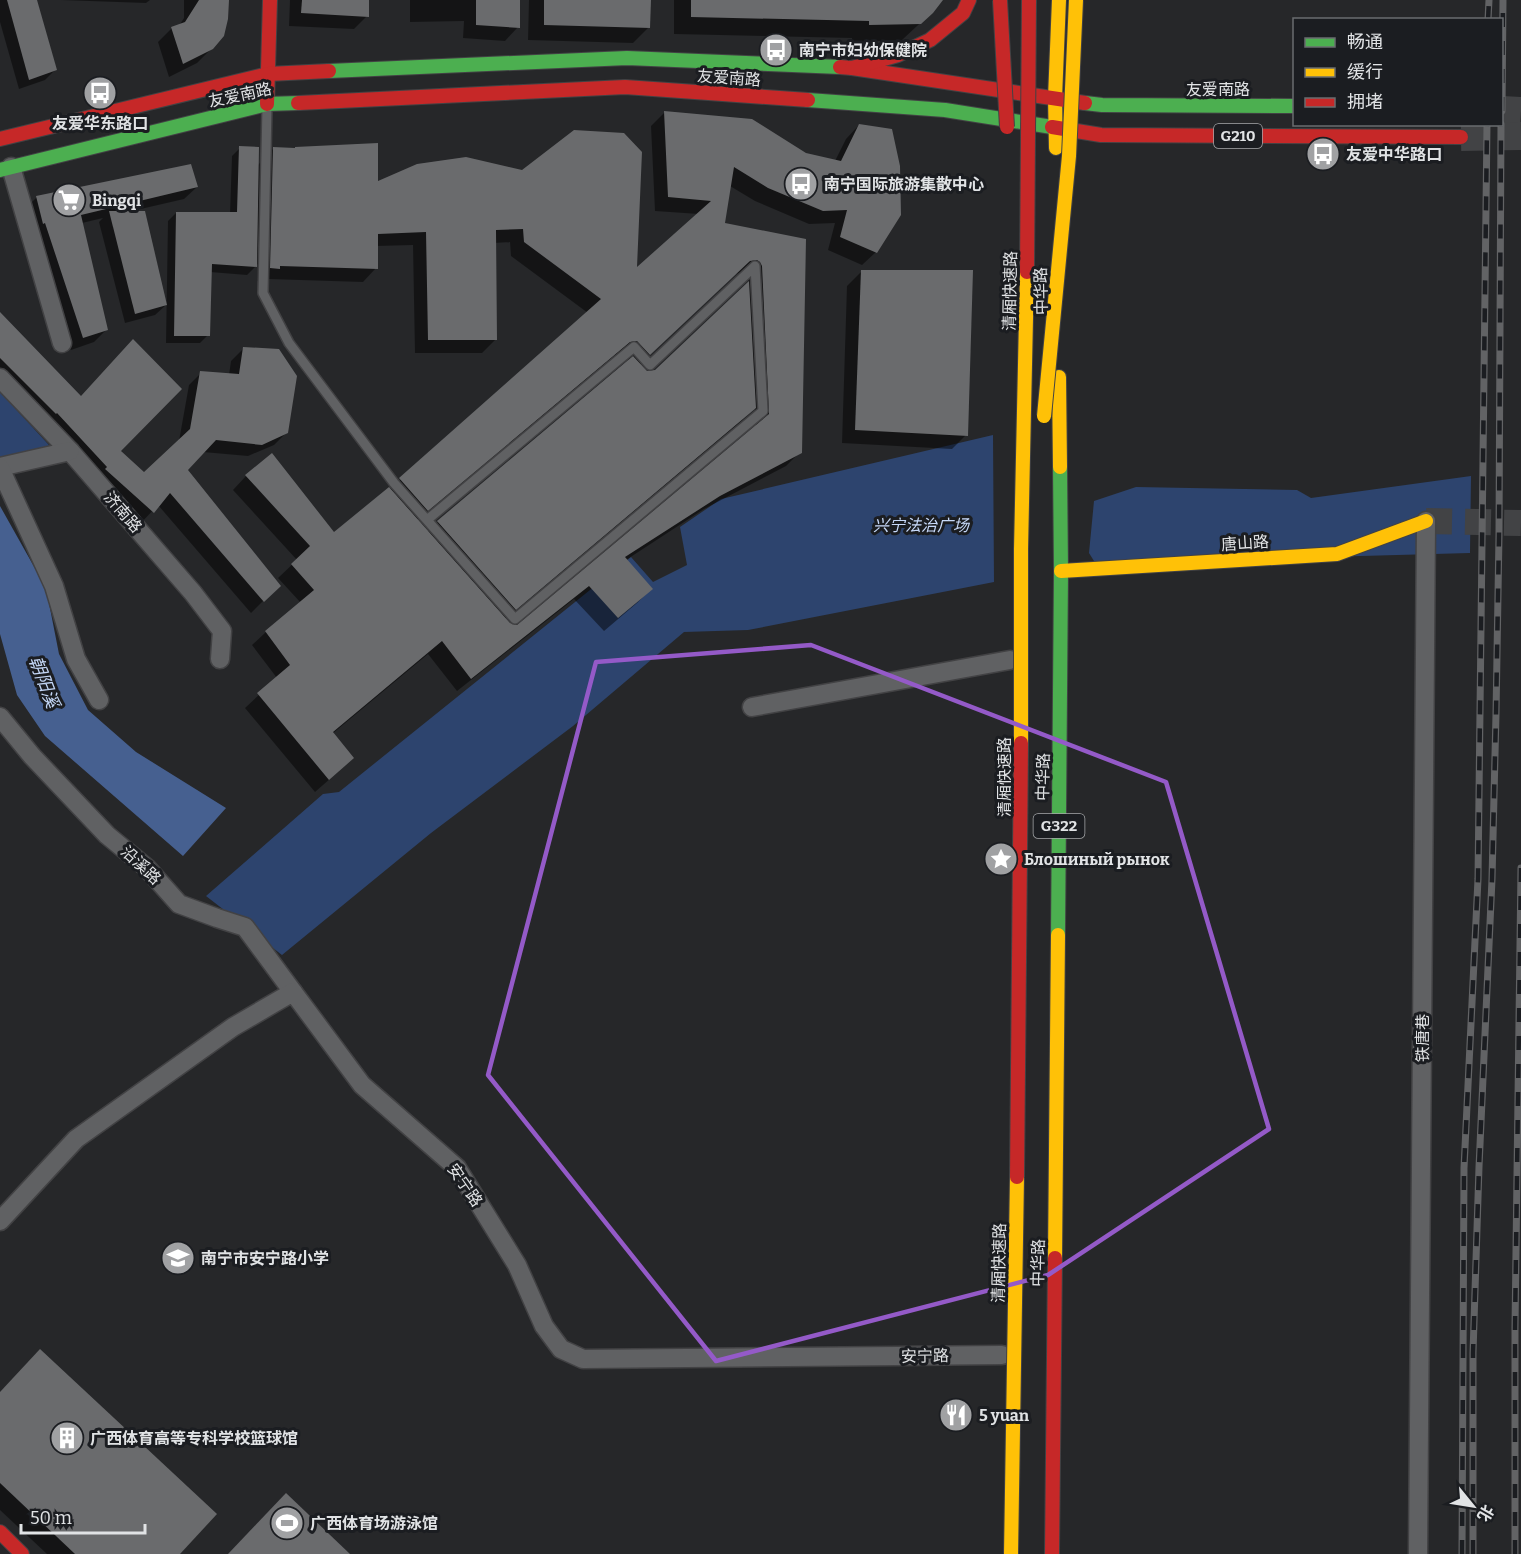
<svg xmlns="http://www.w3.org/2000/svg" width="1521" height="1554" font-family="Bitter,'Noto Sans SC',serif">
  <rect width="100%" height="100%" fill="#262729"/>
  <g fill="#2d446e">
    <polygon points="0,392 60,457 0,467"/>
    <polygon points="993,435 994,582 748,630 684,632 573,726 431,833 282,955 206,896 323,794 339,792 631,557 653,582 687,565 680,527 721,499"/>
    <polygon points="1471,476 1470,553 1104,563 1094,561 1089,553 1094,501 1136,487 1297,490 1311,498"/>
  </g>
  <polygon fill="#466090" points="0,506 46,588 59,654 88,710 136,752 226,808 183,856 45,736 17,695 0,634"/>
  <g fill="#0007" fill-rule="evenodd">
    <polygon points="0,0 35,0 55,70 45,80 19,89 0,22"/>
    <polygon points="61,0 150,0 146,3"/>
    <polygon points="184,0 227,0 212,48 197,63 169,77 158,42 172,28 179,26 184,18"/>
    <polygon points="290,0 368,0 367,16 354,29 289,26"/>
    <polygon points="410,0 518,0 518,27 505,41 463,38 464,21 410,22"/>
    <polygon points="529,0 649,0 649,27 633,43 528,40"/>
    <polygon points="674,0 941,0 932,12 902,40 852,42 852,38 674,34"/>
    <path d="M665 112 806 154 835 161 846 139 859 125 876 252 862 265 828 250 835 223 809 224 755 201 730 186 724 225 804 241 800 452 786 466 704 509 626 560 651 589 637 603 604 631 574 599 457 691 428 654 332 734 339 771 315 792 245 708 277 678 252 645 266 632 301 603 278 578 297 560 233 490 246 476 271 455 334 534 389 490 588 313 511 256 510 242 494 243 496 339 482 353H415L413 245 376 246V268L363 282 268 279 265 282 257 281 258 264 247 275 210 272 208 335 200 343H166L168 221 176 213 230 214 232 156 240 148 258 165 273 149 376 184 418 166 635 271 699 214 655 211 651 126ZM743 272 747 275 749 283 655 371 651 373 644 371 639 365 735 274ZM623 354 630 361 438 522 427 532 416 521 615 355ZM755 407 756 427 517 627 509 625 504 620 740 422Z"/>
    <polygon points="190,166 197,187 184,199 132,211 166,305 155,315 125,323 99,222 103,218 82,223 107,329 94,342 71,350 24,210 36,198"/>
    <polygon points="861,272 966,435 952,449 842,443 847,286"/>
    <polygon points="0,314 119,451 144,474 179,441 189,385 201,373 229,375 231,361 243,349 287,432 274,445 248,456 203,452 186,470 279,585 251,613 158,505 140,524 0,382"/>
    <polygon points="0,1393 178,1554 47,1554 0,1510"/>
  </g>
  <g fill="#6a6b6d">
    <polygon points="7,0 37,0 57,70 29,80"/>
    <polygon points="199,0 229,0 228,19 224,36 213,49 183,64 171,27 185,22"/>
    <polygon points="302,0 369,0 369,17 301,13"/>
    <polygon points="476,0 520,0 520,28 476,25"/>
    <polygon points="544,0 651,0 650,28 544,25"/>
    <polygon points="691,0 943,0 933,13 921,24 869,25 869,21 691,17"/>
    <polygon points="664,111 752,119 806,153 841,161 859,124 892,129 900,166 901,215 877,253 840,237 847,210 823,211 768,188 734,167 725,223 806,239 802,453 720,496 625,557 653,589 618,618 589,586 471,679 442,641 333,732 354,758 329,780 257,693 290,665 265,631 314,590 291,564 310,546 245,475 272,453 334,532 389,487 510,623 517,625 769,414 762,266 760,262 757,260 750,261 650,355 637,341 630,342 428,511 399,478 601,299 524,242 523,229 496,230 497,340 428,340 426,232 378,234 378,269 280,266 280,269 270,268 273,147 295,148 295,147 378,143 378,181 417,164 466,157 522,170 574,130 624,133 642,152 637,267 711,201 668,197"/>
    <polygon points="239,146 259,147 257,267 212,264 210,336 174,336 176,212 237,212"/>
    <polygon points="191,164 198,187 81,215 108,330 83,338 45,223 43,224 36,196"/>
    <polygon points="109,211 145,211 167,305 135,314"/>
    <polygon points="861,270 973,270 968,436 855,430"/>
    <polygon points="749,281 756,408 516,610 437,521 633,356 647,371 655,370"/>
    <polygon points="0,312 81,396 133,339 182,389 121,451 144,472 190,429 200,371 239,374 243,347 279,349 297,376 288,433 262,445 216,440 188,470 281,586 264,602 170,493 154,513 105,469 107,467 57,413 56,414 0,358"/>
    <polygon points="40,1349 217,1514 180,1554 75,1554 0,1483 0,1392"/>
    <polygon points="286,1493 350,1554 228,1554"/>
  </g>
  <g fill="none" stroke-linecap="round" stroke-linejoin="round">
    <polyline stroke="#424345" stroke-width="26" stroke-dasharray="26 13" stroke-linecap="butt" points="1426,521 1521,523"/>
    <g stroke="#424345" stroke-width="28" stroke-dasharray="28 14" stroke-linecap="butt">
      <polyline points="1502,110 1521,111"/>
      <polyline points="1461,137 1521,136"/>
    </g>
    <defs>
      <polyline id="lane" points="267,107 263,293 289,343 394,483 515,619 763,411 755,266 650,365 634,347 427,520"/>
      <g id="street">
        <polyline points="11,167 62,343"/>
        <polyline points="0,378 70,451 193,593 222,631 220,659"/>
        <polyline points="0,467 70,451"/>
        <polyline points="0,468 54,586 76,659 99,700"/>
        <polyline points="752,707 1010,660"/>
        <polyline points="0,717 32,756 107,835 147,868 179,904 217,918 245,927 293,992"/>
        <polyline points="0,1221 76,1139 233,1027 293,992 362,1085 457,1168 517,1265 544,1326 561,1349 583,1359 1002,1355"/>
        <polyline points="1418,1554 1426,521"/>
      </g>
      <g id="fast">
        <polyline points="329,71 627,58 840,67"/>
        <polyline points="808,100 945,110 1052,127"/>
        <polyline points="1085,103 1102,105 1294,106"/>
        <polyline points="0,170 267,104 298,103"/>
        <polyline points="1058,935 1061,571 1060,467"/>
      </g>
      <g id="slow">
        <polyline points="1056,148 1055,98 1059,0"/>
        <polyline points="1059,377 1060,467"/>
        <polyline points="1061,571 1337,554 1426,521"/>
        <polyline points="1055,1258 1058,935"/>
      </g>
      <g id="jam">
        <polyline points="840,67 852,68 1085,103"/>
        <polyline points="852,68 898,55 930,40 963,13 969,0"/>
        <polyline points="298,103 625,87 808,100"/>
        <polyline points="267,104 270,0"/>
        <polyline points="1052,127 1101,135 1461,137"/>
        <polyline points="0,139 268,74 329,71"/>
        <polyline points="0,1532 22,1554"/>
        <polyline points="1052,1554 1055,1258"/>
      </g>
    </defs>
    <use href="#lane" stroke="#424244" stroke-width="12"/>
    <use href="#street" stroke="#424244" stroke-width="21"/>
    <use href="#fast" stroke="#424244" stroke-width="16"/>
    <use href="#slow" stroke="#424244" stroke-width="16"/>
    <use href="#jam" stroke="#424244" stroke-width="16"/>
    <use href="#lane" stroke="#606163" stroke-width="9"/>
    <use href="#street" stroke="#606163" stroke-width="18"/>
    <use href="#fast" stroke="#4caf50" stroke-width="14"/>
    <use href="#slow" stroke="#ffc107" stroke-width="14"/>
    <use href="#jam" stroke="#c62828" stroke-width="14"/>
    <defs>
      <g id="rail">
        <polyline points="1488,20 1489,0"/>
        <polyline points="1502,111 1503,0"/>
        <polyline points="1462,1554 1464,1168 1478,879 1487,124"/>
        <polyline points="1473,1554 1473,1353 1479,1167 1492,879 1496,714 1499,535 1501,124"/>
        <polyline points="1515,1554 1515,1328 1521,868"/>
      </g>
    </defs>
    <use href="#rail" stroke="#626365" stroke-width="7"/>
    <use href="#rail" stroke="#1b1d21" stroke-width="4.5" stroke-dasharray="14" stroke-linecap="butt"/>
    <defs>
      <g id="slow-bridge">
        <polyline points="1044,416 1069,156 1076,0"/>
        <polyline points="1021,743 1021,549 1027,272"/>
        <polyline points="1011,1554 1017,1177"/>
      </g>
      <g id="jam-bridge">
        <polyline points="1000,0 1007,127"/>
        <polyline points="1027,272 1029,0"/>
        <polyline points="1017,1177 1021,743"/>
      </g>
    </defs>
    <use href="#slow-bridge" stroke="#424244" stroke-width="16" stroke-linecap="butt"/>
    <use href="#jam-bridge" stroke="#424244" stroke-width="16" stroke-linecap="butt"/>
    <use href="#slow-bridge" stroke="#ffc107" stroke-width="14"/>
    <use href="#jam-bridge" stroke="#c62828" stroke-width="14"/>
  </g>
  <path fill="none" stroke="#945ac8" stroke-width="4.5" stroke-linejoin="round" d="M811 645 1166 782 1269 1129 1048 1275 716 1361 488 1075 596 662Z"/>
  <defs>
    <symbol id="bus-disc" viewBox="-11 -11 22 22"><circle r="9.5" fill="#a0a1a3" stroke="#1b1d21"/><path d="M-5-6H5V4H4V6H2V4H-2V6H-4V4H-5ZM-3.5-4V0h7V-4ZM-3.5 1.2v1.5H-2V1.2ZM2 1.2v1.5H3.5V1.2Z" fill="#fff"/></symbol>
    <symbol id="supermarket-disc" viewBox="-11 -11 22 22"><circle r="9.5" fill="#a0a1a3" stroke="#1b1d21"/><path d="M-6-5.5h2.5l.6 2H6L4.5 2H-2.5L-4.4-4H-6ZM-1.5 3.2a1.3 1.3 0 1 0 .1 0ZM3 3.2a1.3 1.3 0 1 0 .1 0Z" fill="#fff"/></symbol>
    <symbol id="sight-disc" viewBox="-11 -11 22 22"><circle r="9.5" fill="#a0a1a3" stroke="#1b1d21"/><path d="M0-6L1.8-2.2L6-1.7L2.9 1.2L3.7 5.4L0 3.3L-3.7 5.4L-2.9 1.2L-6-1.7L-1.8-2.2Z" fill="#fff"/></symbol>
    <symbol id="school-disc" viewBox="-11 -11 22 22"><circle r="9.5" fill="#a0a1a3" stroke="#1b1d21"/><path d="M0-5L7-2L0 1L-7-2ZM-4 1L0 2.5L4 1V4Q0 6-4 4Z" fill="#fff"/></symbol>
    <symbol id="restaurant-disc" viewBox="-11 -11 22 22"><circle r="9.5" fill="#a0a1a3" stroke="#1b1d21"/><path d="M-5-6h1v4h1v-4h1v4h1v-4h1v5L-1.5 .5V6h-2V.5L-5-1ZM5-6V6H3V1.5H1.5Q1.5-4 5-6Z" fill="#fff"/></symbol>
    <symbol id="building-disc" viewBox="-11 -11 22 22"><circle r="9.5" fill="#a0a1a3" stroke="#1b1d21"/><path d="M-4-6H4V6H1V3H-1V6H-4ZM-2.5-4.3h1.7v1.8h-1.7ZM.8-4.3h1.7v1.8H.8ZM-2.5-1h1.7V.8h-1.7ZM.8-1h1.7V.8H.8Z" fill="#fff"/></symbol>
    <symbol id="stadium-disc" viewBox="-11 -11 22 22"><circle r="9.5" fill="#a0a1a3" stroke="#1b1d21"/><path d="M0-5a6.5 5 0 1 0 0 10a6.5 5 0 1 0 0-10ZM-3.5-1.8h7v3.6h-7Z" fill="#fff"/></symbol>
  </defs>
  <g fill-rule="evenodd">
    <use href="#bus-disc" x="757" y="31" width="38" height="38"/>
    <use href="#bus-disc" x="81" y="74" width="38" height="38"/>
    <use href="#bus-disc" x="1304" y="135" width="38" height="38"/>
    <use href="#bus-disc" x="782" y="165" width="38" height="38"/>
    <use href="#supermarket-disc" x="50" y="181" width="38" height="38"/>
    <use href="#sight-disc" x="982" y="840" width="38" height="38"/>
    <use href="#school-disc" x="159" y="1239" width="38" height="38"/>
    <use href="#restaurant-disc" x="937" y="1396" width="38" height="38"/>
    <use href="#building-disc" x="48" y="1419" width="38" height="38"/>
    <use href="#stadium-disc" x="268" y="1504" width="38" height="38"/>
  </g>
  <g text-anchor="middle" dominant-baseline="central" stroke-width="6" stroke-linejoin="round" paint-order="stroke">
    <g fill="#1b1d21" stroke="#a6a8aa" stroke-width="1.5">
      <rect x="1214" y="124" width="48" height="24" rx="4.5"/>
      <rect x="1033.5" y="814" width="51" height="24" rx="4.5"/>
    </g>
    <g font-size="15" font-weight="bold" fill="#e1e3e5">
      <text x="1238" y="136">G210</text>
      <text x="1059" y="826">G322</text>
    </g>
    <g font-size="16" font-weight="bold" fill="#e1e3e5" stroke="#1b1d21" text-anchor="start">
      <text x="799" y="50">南宁市妇幼保健院</text>
      <text x="100" y="123" text-anchor="middle">友爱华东路口</text>
      <text x="1346" y="154">友爱中华路口</text>
      <text x="824" y="184">南宁国际旅游集散中心</text>
      <text x="92" y="200">Bingqi</text>
      <text x="1024" y="859">Блошиный рынок</text>
      <text x="201" y="1258">南宁市安宁路小学</text>
      <text x="979" y="1415">5 yuan</text>
      <text x="90" y="1438">广西体育高等专科学校篮球馆</text>
      <text x="310" y="1523">广西体育场游泳馆</text>
    </g>
    <g font-size="16" fill="#e1e3e5" stroke="#1b1d21">
      <text transform="translate(729 78) rotate(4)">友爱南路</text>
      <text x="1218" y="89">友爱南路</text>
      <text transform="translate(240 95) rotate(-12)">友爱南路</text>
      <text transform="translate(1010 291) rotate(-89)">清厢快速路</text>
      <text transform="translate(1041 291) rotate(-91)">中华路</text>
      <text transform="translate(123 512) rotate(49)">济南路</text>
      <text transform="translate(1245 543) rotate(-4)">唐山路</text>
      <text transform="translate(1004 777) rotate(-90)">清厢快速路</text>
      <text transform="translate(1043 777) rotate(-89)">中华路</text>
      <text transform="translate(141 865) rotate(43)">沿溪路</text>
      <text transform="translate(1422 1038) rotate(-90)">铁唐巷</text>
      <text transform="translate(465 1185) rotate(55)">安宁路</text>
      <text transform="translate(999 1263) rotate(-89)">清厢快速路</text>
      <text transform="translate(1038 1263) rotate(-89)">中华路</text>
      <text transform="translate(925 1356) rotate(-1)">安宁路</text>
    </g>
    <g font-size="16" font-style="italic" fill="#c7d9f9" stroke="#1b1d21">
      <text x="921" y="525">兴宁法治广场</text>
    </g>
    <g font-size="18" font-style="italic" fill="#c2d5f4" stroke="#1b1d21">
      <text transform="translate(44 682) rotate(69)">朝阳溪</text>
    </g>
  </g>
  <rect x="1293" y="18" width="210" height="108" fill="#1b1d21" stroke="#6a6c6f" stroke-width="1.5"/>
  <rect x="1305" y="38" width="30" height="9" fill="#4caf50" stroke="#6a6c6f" stroke-width="1.5"/>
  <text x="1347" y="48" font-size="18" fill="#e1e3e5">畅通</text>
  <rect x="1305" y="68" width="30" height="9" fill="#ffc107" stroke="#6a6c6f" stroke-width="1.5"/>
  <text x="1347" y="78" font-size="18" fill="#e1e3e5">缓行</text>
  <rect x="1305" y="98" width="30" height="9" fill="#c62828" stroke="#6a6c6f" stroke-width="1.5"/>
  <text x="1347" y="108" font-size="18" fill="#e1e3e5">拥堵</text>
  <g transform="translate(1473 1506) rotate(120)" stroke="#1b1d21" stroke-width="4.5" paint-order="stroke">
  <path d="M0-4.5L10 22L0 15L-10 22Z" fill="#e1e3e5"/>
  <text y="-9" font-size="16" font-weight="bold" text-anchor="middle" fill="#e1e3e5">北</text>
  </g>
  <path d="M21 1524v9h124v-9" fill="none" stroke="#e1e3e5" stroke-width="3"/>
  <text x="30" y="1524" font-size="18" fill="#e1e3e5" stroke="#1b1d21" stroke-width="4.5" paint-order="stroke">50 m</text>
</svg>
